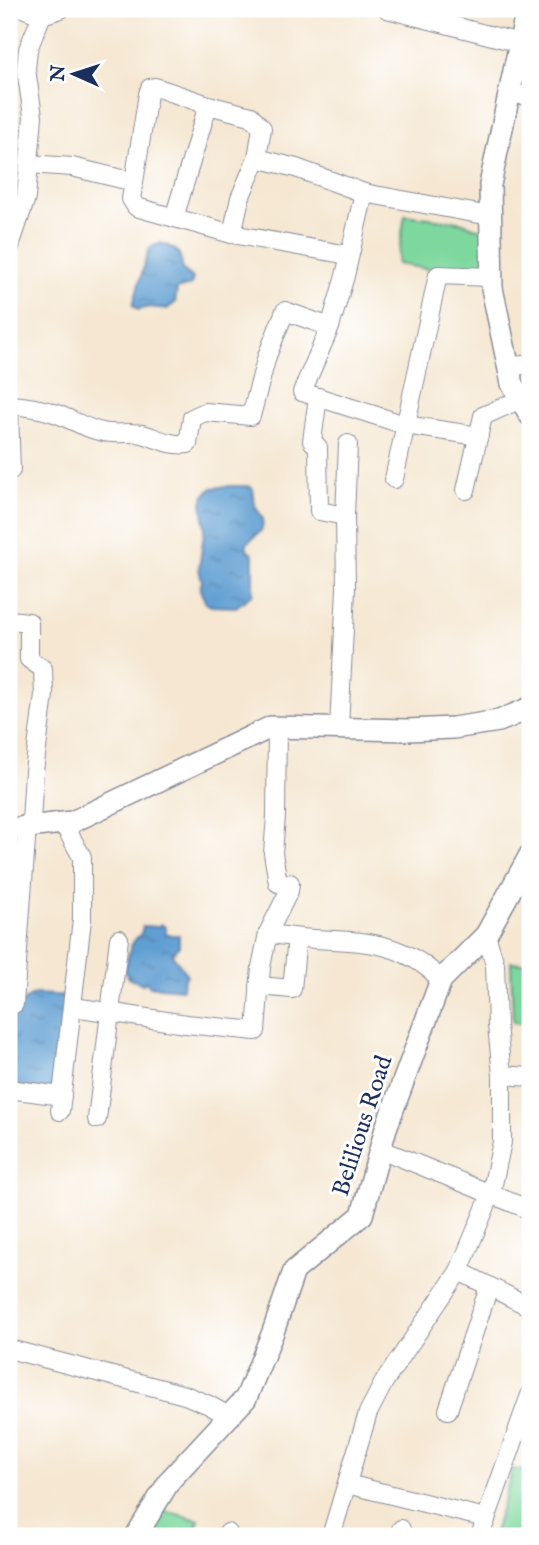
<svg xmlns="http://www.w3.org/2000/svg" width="539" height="1545" font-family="'IM FELL English',serif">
  <defs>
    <pattern id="water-ripples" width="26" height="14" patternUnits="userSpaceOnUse" patternTransform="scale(1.75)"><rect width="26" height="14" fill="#609fd2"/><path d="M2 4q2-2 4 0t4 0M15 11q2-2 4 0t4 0" fill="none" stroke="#4e82ae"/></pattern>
  </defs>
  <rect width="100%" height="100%" fill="#fff"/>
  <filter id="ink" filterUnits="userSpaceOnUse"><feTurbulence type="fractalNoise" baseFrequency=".0143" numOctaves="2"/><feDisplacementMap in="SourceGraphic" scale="14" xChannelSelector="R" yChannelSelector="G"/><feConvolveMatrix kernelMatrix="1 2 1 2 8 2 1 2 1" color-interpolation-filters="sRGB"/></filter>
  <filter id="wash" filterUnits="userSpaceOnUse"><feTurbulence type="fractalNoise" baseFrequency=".00686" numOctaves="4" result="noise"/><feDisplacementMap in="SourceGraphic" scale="28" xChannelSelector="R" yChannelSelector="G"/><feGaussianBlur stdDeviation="1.57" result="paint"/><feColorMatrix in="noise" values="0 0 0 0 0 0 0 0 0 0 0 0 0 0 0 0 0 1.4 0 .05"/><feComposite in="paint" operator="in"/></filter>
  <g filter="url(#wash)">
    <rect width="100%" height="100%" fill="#f5e7d1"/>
    <g fill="#7ed89e" stroke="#4c847e" stroke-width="2">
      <polygon points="405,215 460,222 488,232 485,278 397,264"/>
      <polygon points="530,958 530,1024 513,1022 511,962 524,963"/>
      <polygon points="513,1469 530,1472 530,1536 493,1536"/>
      <polygon points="157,1509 199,1520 193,1536 144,1536"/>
    </g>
    <g fill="url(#water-ripples)" stroke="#3e6798" stroke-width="2">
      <path d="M161 243C177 249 181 251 182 269L193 278 191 285 177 289 175 303 167 309 149 307 138 310 133 305 149 248Z"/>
      <polygon points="231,486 249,486 253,489 255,505 263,519 262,530 247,543 247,550 253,554 253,594 236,607 211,606 206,603 200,590 202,581 199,569 205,526 202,502 206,493 212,488"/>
      <path d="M161 924 166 928V935H179V946L172 954 187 975 183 982 182 989 149 986 146 981 143 984 130 979 124 971C129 958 128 943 141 934L143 926 157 927Z"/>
      <polygon points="34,994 72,996 60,1089 9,1088 9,1008 16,1007"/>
    </g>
  </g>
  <g filter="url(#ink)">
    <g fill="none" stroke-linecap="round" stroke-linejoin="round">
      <defs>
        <g id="minor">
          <polyline points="25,9 42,15"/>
          <polyline points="387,9 520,43"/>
          <polyline points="509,94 530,96"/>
          <polyline points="257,158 296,168 364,193"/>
          <polyline points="29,164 72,167 134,182 148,94 150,88 155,87 208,105 251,116 262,128 257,158 240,198 232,234 348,255"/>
          <polyline points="134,182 131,199 136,207 232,234"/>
          <polyline points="174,218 208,105"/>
          <polyline points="9,249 26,198 33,116 26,69 28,49 42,15 61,9"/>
          <polyline points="330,327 302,392 405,425 479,436"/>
          <polyline points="508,367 530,364"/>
          <polyline points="318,397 312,441 318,447 319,511 345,516"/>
          <path d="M9 405C25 406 42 408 57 414 73 420 86 429 103 432 116 435 133 431 146 435 161 440 172 446 188 444L192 418 205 412 251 416 267 356 285 311 330 327 345 276 364 193 490 216"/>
          <polyline points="9,412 11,470"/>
          <polyline points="394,479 438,275 492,277"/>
          <polyline points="466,490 483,416 521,399"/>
          <polyline points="9,620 29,622 29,659 43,669 44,695 34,771 31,822 21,828"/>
          <path d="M277 727 276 816 273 853 278 883H290L289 891 268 933C334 948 388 926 441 980"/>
          <polyline points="339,728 346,589 345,516 348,444"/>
          <polyline points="259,986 292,989 297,938"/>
          <polyline points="14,1004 27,827"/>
          <polyline points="74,1007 186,1024 256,1031 261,967 268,933"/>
          <polyline points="502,1075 530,1077"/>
          <polyline points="9,1089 62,1096"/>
          <polyline points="60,1111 82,919 82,857 63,823"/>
          <polyline points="97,1119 119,939"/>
          <polyline points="380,1149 530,1210"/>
          <polyline points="459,1271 530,1307"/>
          <polyline points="9,1349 185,1395 209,1405 230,1417"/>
          <polyline points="448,1410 489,1287"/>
          <polyline points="347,1484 477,1516 486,1520"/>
          <polyline points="227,1536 228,1533"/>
          <polyline points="331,1536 368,1413 384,1382 459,1271 491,1194 502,1142 502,1075 497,1025 495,964 486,935"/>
          <polyline points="399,1536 401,1529"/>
          <polyline points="480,1536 530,1395"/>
        </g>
        <g id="major">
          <polyline points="527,9 490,185 492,288 512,384 530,415"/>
          <polyline points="9,829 72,822 271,727 408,730 453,728 499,721 530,708"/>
          <polyline points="136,1536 170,1480 246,1398 273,1332 294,1271 362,1215 386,1128 441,980 486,935 530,855"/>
        </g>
      </defs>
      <use href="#minor" stroke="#888b98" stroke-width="20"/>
      <use href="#major" stroke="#888b98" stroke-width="24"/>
      <use href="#minor" stroke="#fff" stroke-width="18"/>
      <use href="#major" stroke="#fff" stroke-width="21"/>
    </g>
  </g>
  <g text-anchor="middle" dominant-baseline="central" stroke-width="6" stroke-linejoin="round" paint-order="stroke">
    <g font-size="24" fill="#1b2f5e" stroke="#fff">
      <text transform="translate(363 1126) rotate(-72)">Belilious Road</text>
    </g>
  </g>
  <rect width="539" height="1545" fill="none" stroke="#fff" stroke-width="35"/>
  <g transform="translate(74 74) rotate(273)" stroke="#ffffff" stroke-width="5" paint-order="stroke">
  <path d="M0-5L12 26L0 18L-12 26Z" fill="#1b2f5e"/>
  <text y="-10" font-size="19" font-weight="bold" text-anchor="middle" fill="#1b2f5e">N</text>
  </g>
</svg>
